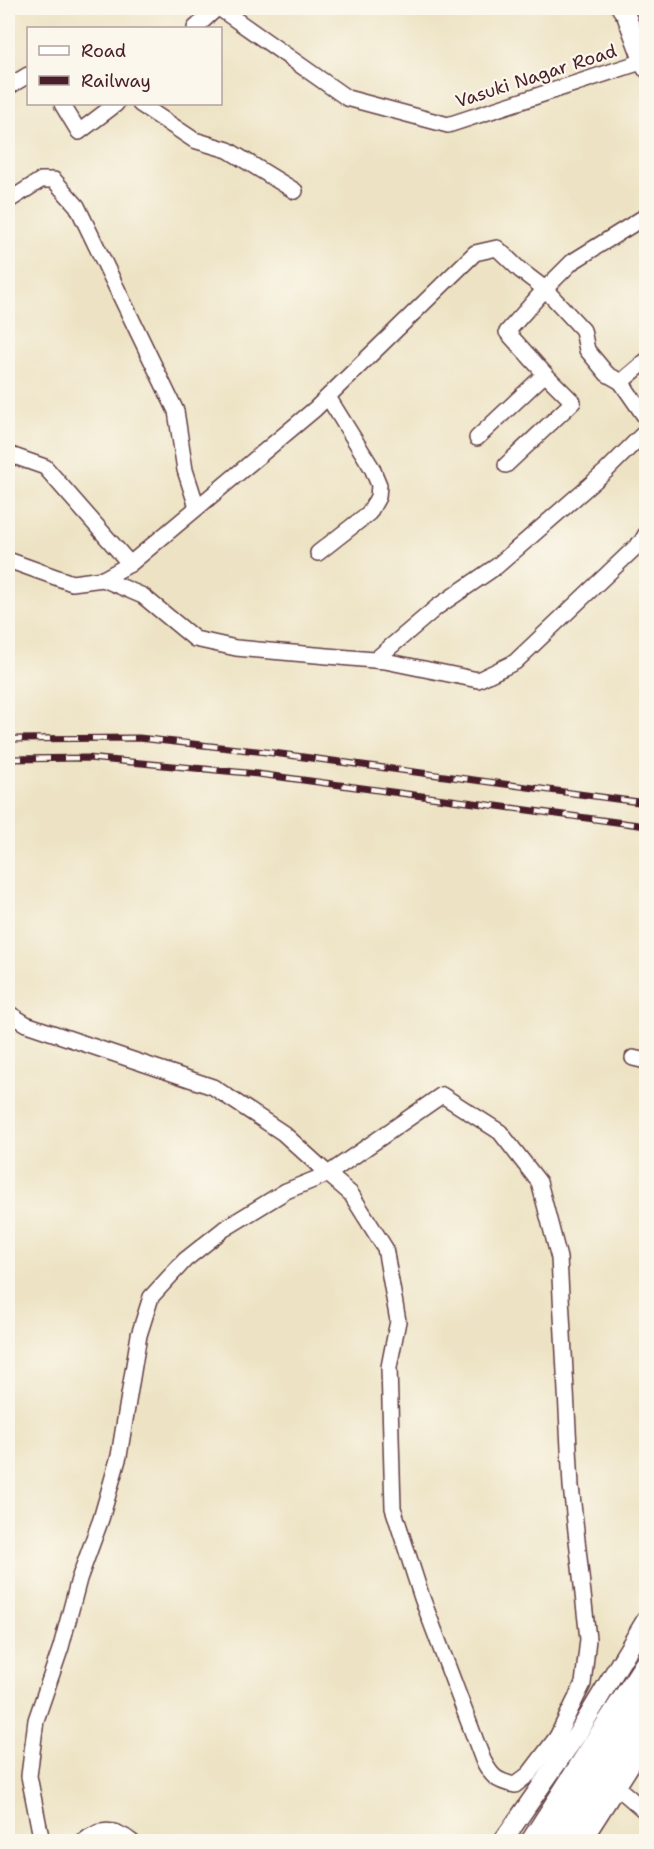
<svg xmlns="http://www.w3.org/2000/svg" width="654" height="1849" font-family="'Shantell Sans',sans-serif">
  <rect width="100%" height="100%" fill="#fbf7ec"/>
  <filter id="ink" filterUnits="userSpaceOnUse"><feTurbulence type="fractalNoise" baseFrequency=".0167" numOctaves="2"/><feDisplacementMap in="SourceGraphic" scale="12" xChannelSelector="R" yChannelSelector="G"/><feConvolveMatrix kernelMatrix="1 2 1 2 8 2 1 2 1" color-interpolation-filters="sRGB"/></filter>
  <filter id="wash" filterUnits="userSpaceOnUse"><feTurbulence type="fractalNoise" baseFrequency=".008" numOctaves="4" result="noise"/><feDisplacementMap in="SourceGraphic" scale="24" xChannelSelector="R" yChannelSelector="G"/><feGaussianBlur stdDeviation="1.35" result="paint"/><feColorMatrix in="noise" values="0 0 0 0 0 0 0 0 0 0 0 0 0 0 0 0 0 1.4 0 .05"/><feComposite in="paint" operator="in"/></filter>
  <g filter="url(#wash)">
    <rect width="100%" height="100%" fill="#ede3c4"/>
  </g>
  <g filter="url(#ink)">
    <g fill="none" stroke-linecap="round" stroke-linejoin="round">
      <defs>
        <g id="minor">
          <polyline points="219,8 347,98 448,125 644,61"/>
          <polyline points="195,28 217,8"/>
          <polyline points="8,87 28,75"/>
          <polyline points="62,104 79,132 116,104"/>
          <polyline points="140,104 194,140 228,150 295,191"/>
          <polyline points="8,201 41,180 54,180 77,206 176,411 185,470 197,507"/>
          <polyline points="646,361 621,382 646,418"/>
          <polyline points="477,438 545,374 507,332 545,289 583,330 587,350 607,374 621,382"/>
          <polyline points="8,454 45,467 130,564"/>
          <polyline points="506,465 573,402 545,374"/>
          <polyline points="318,553 369,513 378,497 379,485 372,468 328,397"/>
          <polyline points="8,560 72,583 103,579 130,564 315,409 475,253 497,248 520,270 545,289 572,262 646,216"/>
          <polyline points="103,579 143,596 195,639 236,648 385,661 478,680 515,662 642,541 646,534"/>
          <polyline points="375,660 437,607 497,566 606,471 646,431"/>
          <polyline points="8,1013 26,1024 213,1087 283,1133 328,1174 442,1095 500,1132 539,1182 559,1258 571,1486 588,1639 583,1684 557,1737 563,1743"/>
          <polyline points="633,1058 646,1061"/>
          <polyline points="609,1780 646,1812"/>
          <path d="M42 1842 29 1776 36 1720 61 1647 79 1579 101 1519 119 1456 139 1335 151 1297 185 1260 224 1229 286 1191 328 1174 351 1194 385 1248 398 1321 389 1367 393 1508 422 1598 483 1760C492 1777 496 1781 515 1785L529 1774 557 1737"/>
          <path d="M83 1842C99 1828 115 1828 132 1842"/>
        </g>
        <g id="tertiary">
          <polyline points="621,8 626,15 646,68"/>
          <polyline points="502,1842 578,1733 646,1620"/>
          <polyline points="581,1842 646,1740"/>
        </g>
        <g id="trunk">
          <polyline points="533,1842 646,1666"/>
          <polyline points="559,1842 646,1706"/>
        </g>
      </defs>
      <use href="#minor" stroke="#623c42" stroke-width="18"/>
      <use href="#tertiary" stroke="#623c42" stroke-width="21"/>
      <use href="#trunk" stroke="#623c42" stroke-width="27"/>
      <use href="#minor" stroke="#fff" stroke-width="15"/>
      <use href="#tertiary" stroke="#fff" stroke-width="18"/>
      <use href="#trunk" stroke="#fff" stroke-width="24"/>
      <defs>
        <g id="rail">
          <polyline points="8,739 139,738 266,752 646,803"/>
          <polyline points="8,759 88,758 258,774 646,826"/>
        </g>
      </defs>
      <use href="#rail" stroke="#4a1f2b" stroke-width="7"/>
      <use href="#rail" stroke="#fbf7ec" stroke-width="4.5" stroke-dasharray="14" stroke-linecap="butt"/>
    </g>
  </g>
  <g text-anchor="middle" dominant-baseline="central" stroke-width="4.5" stroke-linejoin="round" paint-order="stroke">
    <g font-size="18" fill="#4a1f2b" stroke="#fbf7ec">
      <text transform="translate(536 76) rotate(-18)">Vasuki Nagar Road</text>
    </g>
  </g>
  <rect width="654" height="1849" fill="none" stroke="#fbf7ec" stroke-width="30"/>
  <rect x="27" y="27" width="195" height="78" fill="#fbf7ec" stroke="#b4a19f" stroke-width="1.5"/>
  <rect x="39" y="46" width="30" height="9" fill="#ffffff" stroke="#b4a19f" stroke-width="1.5"/>
  <text x="81" y="57" font-size="18" fill="#4a1f2b">Road</text>
  <rect x="39" y="76" width="30" height="9" fill="#4a1f2b" stroke="#b4a19f" stroke-width="1.5"/>
  <text x="81" y="87" font-size="18" fill="#4a1f2b">Railway</text>
</svg>
